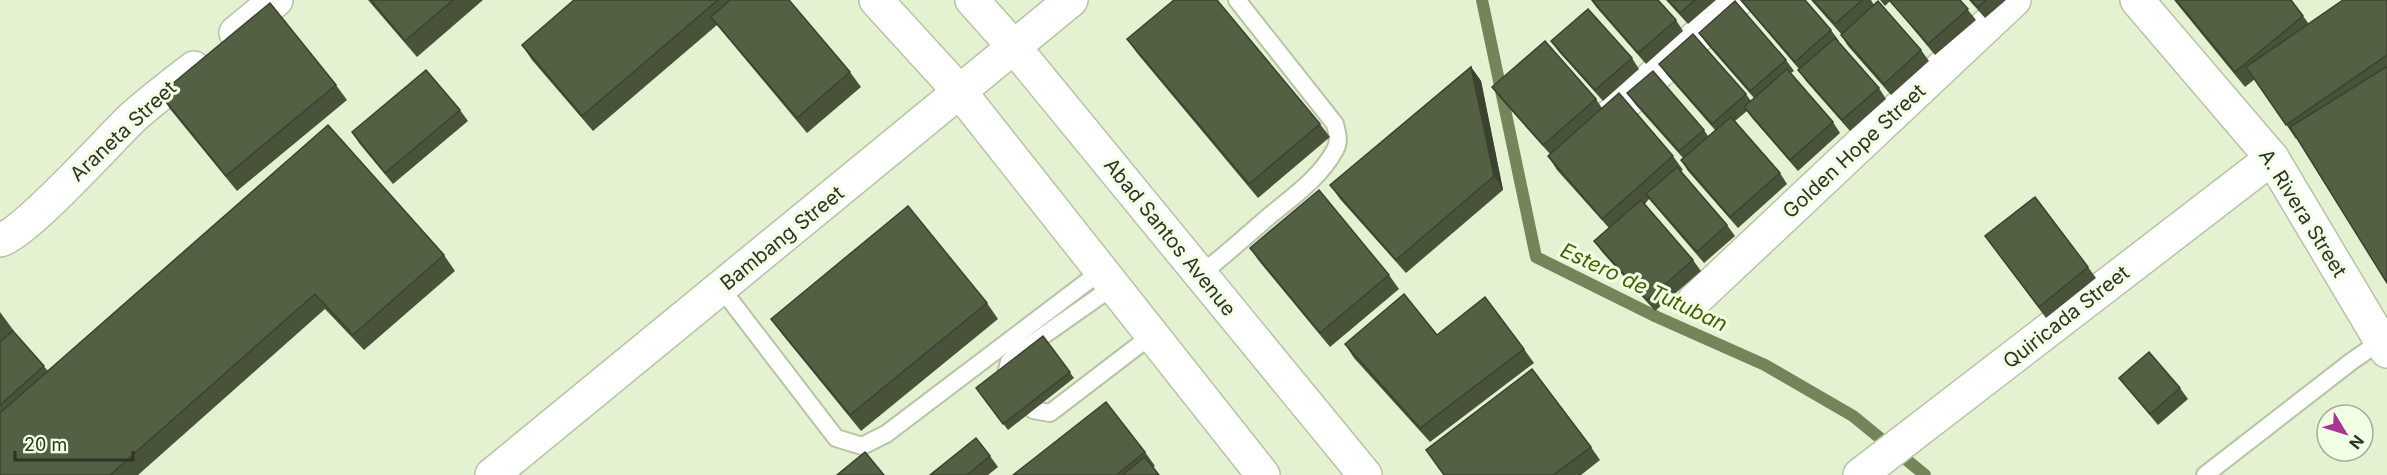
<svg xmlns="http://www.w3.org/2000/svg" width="2387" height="475" font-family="Inter,sans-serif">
  <rect width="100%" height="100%" fill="#e4f2d2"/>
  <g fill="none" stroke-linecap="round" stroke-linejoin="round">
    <polyline stroke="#738559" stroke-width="12" points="1482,0 1536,257 1657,317 1765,365 1853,416 1925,475"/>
    <defs>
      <g id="service">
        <path d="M1201 274C1224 256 1245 237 1267 218 1291 198 1320 178 1335 150 1340 141 1337 133 1335 124L1237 0"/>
        <polyline points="721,288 836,438 862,446 886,434 1101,271"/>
        <polyline points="1006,374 1009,362 1017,354 1114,286"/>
        <polyline points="1033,410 1050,413 1152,335"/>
        <polyline points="2205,475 2352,361 2381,341"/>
      </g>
      <g id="minor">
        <polyline points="236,33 276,0"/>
        <polyline points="1593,132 1737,0"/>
        <path d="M0 240C25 234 108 141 132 118 152 100 173 84 194 68"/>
        <polyline points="1694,301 2014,0"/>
      </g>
      <g id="tertiary">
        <polyline points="2137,0 2272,158 2387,351"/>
        <polyline points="492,475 1071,0"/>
        <polyline points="1860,475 2272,158"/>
      </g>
      <g id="secondary">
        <polyline points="876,0 960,92 1263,475"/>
        <polyline points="972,0 1014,47 1365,475"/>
      </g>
    </defs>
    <use href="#service" stroke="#b6c4a5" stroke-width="20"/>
    <use href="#minor" stroke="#b6c4a5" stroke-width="36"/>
    <use href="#tertiary" stroke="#b6c4a5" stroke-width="36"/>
    <use href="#secondary" stroke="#b6c4a5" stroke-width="36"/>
    <use href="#service" stroke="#fff" stroke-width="16"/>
    <use href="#minor" stroke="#fff" stroke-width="33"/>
    <use href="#tertiary" stroke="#fff" stroke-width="33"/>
    <use href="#secondary" stroke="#fff" stroke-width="33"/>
  </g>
  <g fill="#48533a">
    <polygon points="368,0 483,0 417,57"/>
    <polygon points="574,0 789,0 850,72 861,87 807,133 717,25 593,131 532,60 522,45"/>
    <polygon points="1591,0 1676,20 1683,31 1646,64 1597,8"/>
    <polygon points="1666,0 1716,0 1688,24"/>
    <polygon points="1740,0 1805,0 1831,30 1839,41 1838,41 1879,88 1886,99 1850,131 1806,81 1798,70 1799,69"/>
    <polygon points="1811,0 1871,0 1874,5 1921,50 1929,61 1891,95 1848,46 1841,35 1841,34"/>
    <polygon points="1880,0 1960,0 1976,20 1935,55 1890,1 1885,6"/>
    <polygon points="1969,0 2006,0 1985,18"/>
    <polygon points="2174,0 2291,0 2309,24 2387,0 2387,283 2297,138 2296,139 2255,79 2245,87"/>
    <polygon points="1699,33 1786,60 1794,71 1791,73 1833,122 1840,133 1798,171 1752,118 1747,111 1735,121 1780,173 1787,184 1738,228 1688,171 1681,160 1683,158 1635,104 1627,93 1704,130 1708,136 1715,130 1667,75 1659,64 1746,94 1751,101 1754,98 1707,44"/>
    <polygon points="1127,39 1320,124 1330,137 1258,198 1137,53"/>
    <polygon points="1551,41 1632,58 1639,69 1603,101 1559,52"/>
    <polygon points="1471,67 1481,81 1503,190 1406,273 1340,199 1330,185"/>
    <polygon points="336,85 347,100 237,191 170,109 160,94"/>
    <polygon points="1492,87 1596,99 1602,108 1673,156 1683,170 1681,171 1727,225 1735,236 1704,263 1649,199 1645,204 1693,260 1701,271 1655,311 1602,252 1594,241 1609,228 1557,170 1548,156 1550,154 1500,98"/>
    <polygon points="460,110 468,121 393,184 359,143 352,132"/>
    <polygon points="1985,236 2088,267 2096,278 2046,318"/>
    <polygon points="1250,248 1389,275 1399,289 1330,347 1259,261"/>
    <polygon points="444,255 455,271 364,350 325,309 138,475 0,475 0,312 14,331 13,332 48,371"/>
    <polygon points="987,303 998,319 861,431 782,334 771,319"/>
    <polygon points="1437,335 1524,349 1534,363 1430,442 1354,358 1345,344"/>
    <polygon points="1043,336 1074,378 1008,430 980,394"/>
    <polygon points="2119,378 2180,388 2188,399 2158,425 2127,388"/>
    <polygon points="1591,447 1600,460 1581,475 1444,475 1426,450"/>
    <polygon points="1145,452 1155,466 1153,467 1159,475 1013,475"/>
    <polygon points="990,456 998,467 988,475 930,475"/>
  </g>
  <polygon fill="#3b4330" points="1471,67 1481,81 1503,190 1494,176"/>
  <g fill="#546044" stroke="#3b4330" stroke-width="1.5">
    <polygon points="371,0 453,0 405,41"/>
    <polygon points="574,0 718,0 582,116 522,45"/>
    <polygon points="730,0 789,0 850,72 797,118 711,17"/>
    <polygon points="1174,0 1217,0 1320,124 1249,184 1127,39"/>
    <polygon points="1592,0 1658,0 1676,20 1638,53"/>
    <polygon points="1668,0 1695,0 1680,13"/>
    <polygon points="1741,0 1805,0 1831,30 1795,62"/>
    <polygon points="1813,0 1862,0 1835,24"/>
    <polygon points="1889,0 1960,0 1968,9 1928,44"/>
    <polygon points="1971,0 1986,0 1978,7"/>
    <polygon points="2176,0 2291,0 2303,16 2235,72"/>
    <polygon points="2343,0 2387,0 2387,55 2286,125 2246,67"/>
    <polygon points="1735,1 1786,60 1750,91 1699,33"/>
    <polygon points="1878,1 1921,50 1884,84 1841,35"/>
    <polygon points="270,3 336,85 226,176 160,94"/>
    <polygon points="1588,9 1632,58 1595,90 1551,41"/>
    <polygon points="1693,34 1746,94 1712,124 1659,64"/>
    <polygon points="1835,38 1879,88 1842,120 1798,70"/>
    <polygon points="1545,41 1596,99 1543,145 1492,87"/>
    <polygon points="1471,67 1494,176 1396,260 1330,185"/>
    <polygon points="2386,67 2387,67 2387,283 2290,127"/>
    <polygon points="1787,69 1833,122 1790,160 1744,107"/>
    <polygon points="426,70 460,110 385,173 352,132"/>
    <polygon points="1653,71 1704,130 1679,151 1627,93"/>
    <polygon points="1619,93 1673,156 1602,219 1548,156"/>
    <polygon points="1731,117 1780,173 1730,217 1681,160"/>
    <polygon points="328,125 444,255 353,335 315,294 110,475 0,475 0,413"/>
    <polygon points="1677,167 1727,225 1697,252 1646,194"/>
    <polygon points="1319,190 1389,275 1320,333 1250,248"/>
    <polygon points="2035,197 2088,267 2039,307 1985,236"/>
    <polygon points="1641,200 1693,260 1647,300 1594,241"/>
    <polygon points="908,206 987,303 850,415 771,319"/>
    <polygon points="1404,294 1437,335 1485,297 1524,349 1420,428 1345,344"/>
    <polygon points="13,331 44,366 0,405 0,342"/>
    <polygon points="1043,336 1070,372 1003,424 976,388"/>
    <polygon points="2149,352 2180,388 2150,414 2119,378"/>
    <polygon points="1532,369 1591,447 1553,475 1444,475 1426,450"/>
    <polygon points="1106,402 1145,452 1116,475 1013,475"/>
    <polygon points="976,438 990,456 967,475 930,475"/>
    <polygon points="865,452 884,475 837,475"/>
    <polygon points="1145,457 1159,475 1122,475"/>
  </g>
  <g text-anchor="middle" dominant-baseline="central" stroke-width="6" stroke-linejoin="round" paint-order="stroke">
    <g font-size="20" fill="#2e3327" stroke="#f3ffe4">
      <text transform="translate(123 131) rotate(-43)">Araneta Street</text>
      <text transform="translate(1854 151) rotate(-43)">Golden Hope Street</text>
      <text transform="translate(2303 213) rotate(58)">A. Rivera Street</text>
      <text transform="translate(1170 237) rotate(51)">Abad Santos Avenue</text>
      <text transform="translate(782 238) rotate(-39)">Bambang Street</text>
      <text transform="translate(2066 317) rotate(-38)">Quiricada Street</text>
    </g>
    <g font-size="21" font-style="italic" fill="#446000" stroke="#f3ffe4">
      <text transform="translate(1644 287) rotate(25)">Estero de Tutuban</text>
    </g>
  </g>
  <g transform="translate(2345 433) rotate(128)"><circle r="28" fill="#f3ffe4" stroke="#a4ad98" stroke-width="1.5"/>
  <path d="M0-4.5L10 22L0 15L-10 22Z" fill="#a93792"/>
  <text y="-9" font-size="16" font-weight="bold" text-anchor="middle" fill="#2e3327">N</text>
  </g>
  <path d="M15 451v9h118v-9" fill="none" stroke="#2e3327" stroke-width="3"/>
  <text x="24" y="451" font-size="18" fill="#2e3327" stroke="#f3ffe4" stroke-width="4.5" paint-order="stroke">20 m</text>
</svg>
